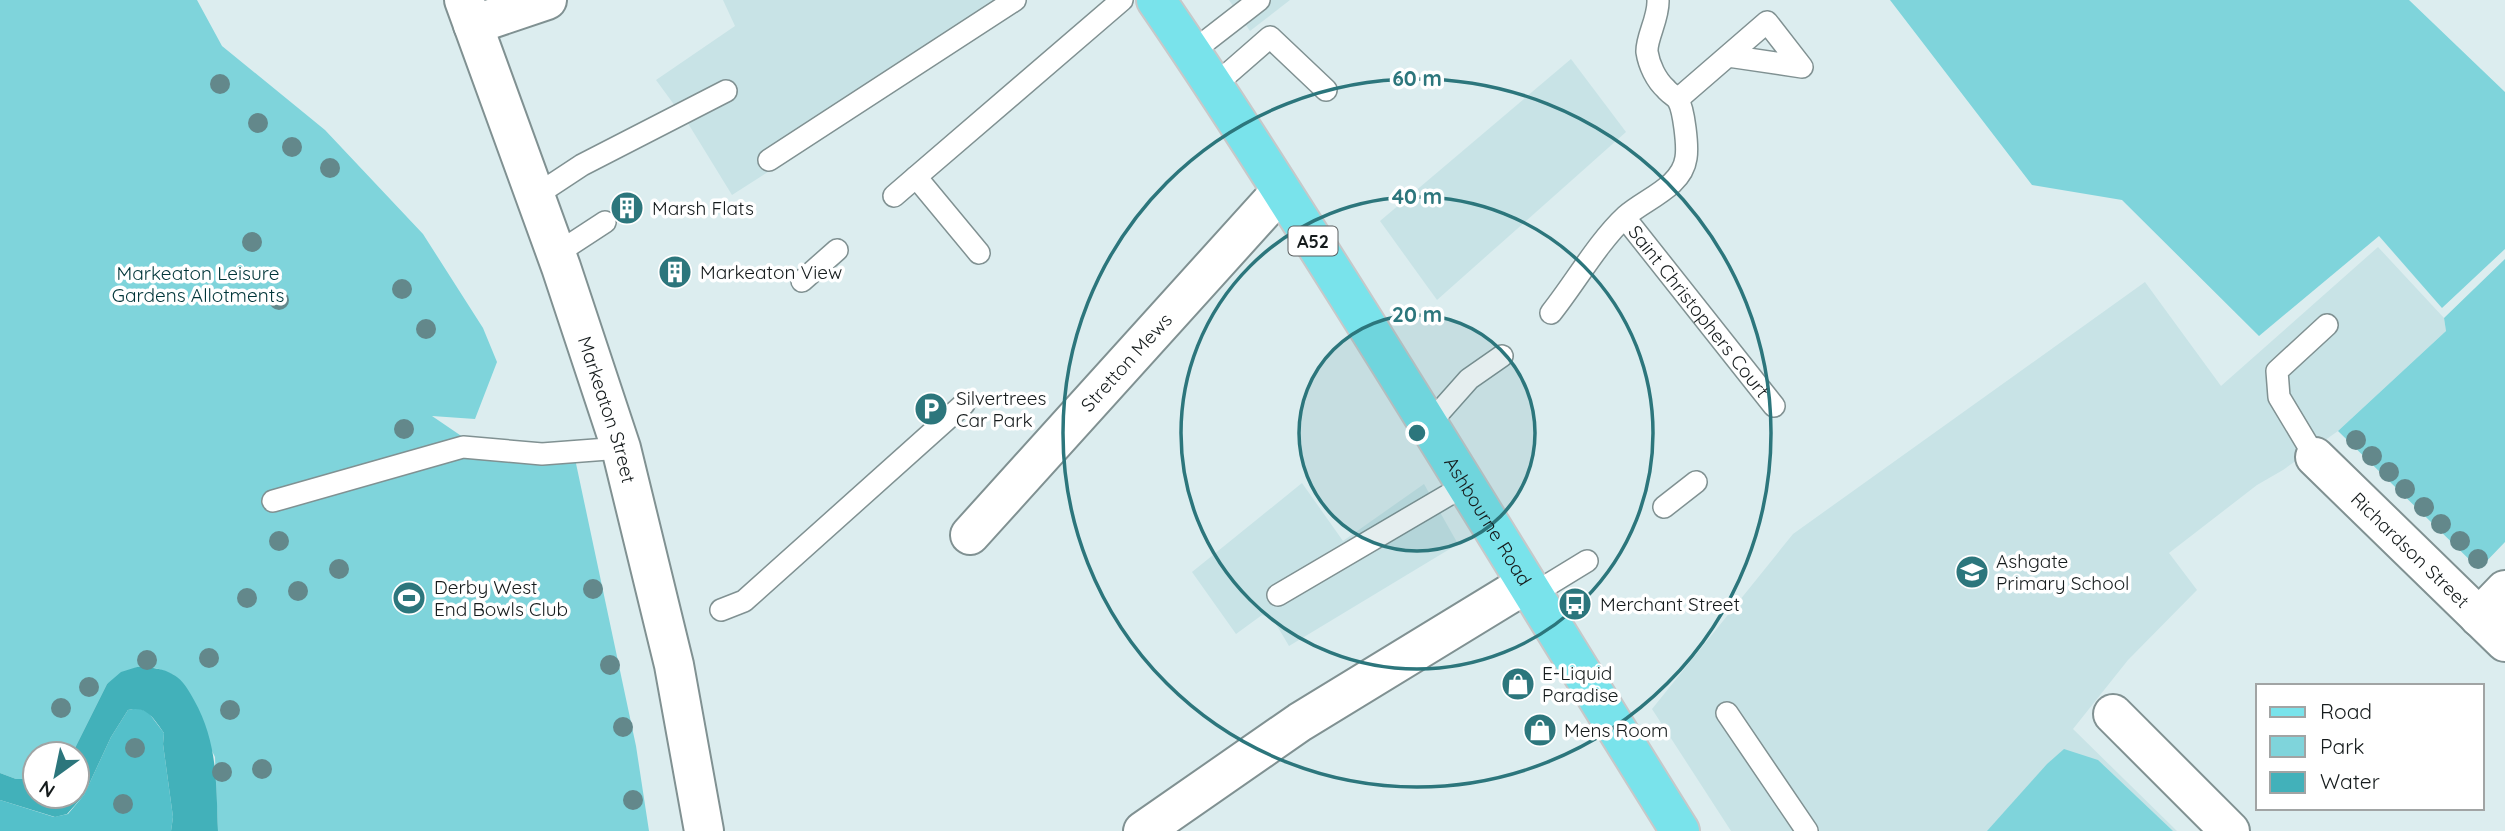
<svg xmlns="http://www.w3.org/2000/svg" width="2505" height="831" font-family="Quicksand,sans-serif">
  <rect width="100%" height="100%" fill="#dcedef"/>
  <g fill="#c8e3e6">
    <polygon points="723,0 996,0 774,168 732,195 689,125 656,80 735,26"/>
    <polygon points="1229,0 1290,0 1250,31"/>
    <polygon points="1571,59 1626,132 1437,300 1380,221"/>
    <polygon points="2378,247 2444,318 2446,331 2338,431 2283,470 2257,485 2169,553 2197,590 2128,660 2073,729 2177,831 1731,831 1652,709 1793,534 2145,282 2221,386"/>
    <polygon points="1302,483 1343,541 1424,484 1458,544 1289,646 1273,619 1262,615 1236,634 1192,572"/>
  </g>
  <g fill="#7fd4db">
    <polygon points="0,0 197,0 222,46 325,130 423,234 483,328 497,362 475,419 432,416 479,448 574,454 636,746 649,831 218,831 215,757 174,675 156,668 137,667 107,684 72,754 35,754 35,779 16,779 0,773"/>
    <polygon points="1890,0 2409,0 2505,92 2505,249 2442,308 2379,236 2259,336 2122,200 2032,185"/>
    <polygon points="2505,259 2505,542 2479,569 2338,431 2446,331 2444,318"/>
    <polygon points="2064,749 2098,760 2173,831 1987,831 2047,764"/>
  </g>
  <polygon fill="#54c0ca" points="138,708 148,712 164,733 163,744 173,817 171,831 0,831 0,800 54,817 68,814 84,795 111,737 128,710"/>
  <path fill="#42b1ba" d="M137 667C150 667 163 668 174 675 183 680 189 691 194 700 218 743 216 783 218 831H171L173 817 163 744 164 733C154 719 147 705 128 710L111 737 84 795 67 814 55 817 0 800V773L16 779H35V796H77V754H72L107 684 121 672Z"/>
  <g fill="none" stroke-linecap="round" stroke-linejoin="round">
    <defs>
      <g id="lane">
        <polyline points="1192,52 1259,0"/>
        <polyline points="1215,85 1270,37 1326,90"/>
        <polyline points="1678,99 1767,22 1802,67 1728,56"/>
        <polyline points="769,160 1015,0"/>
        <polyline points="535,196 582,165 726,91"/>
        <polyline points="894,196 916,177"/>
        <path id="s1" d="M1625 218 1774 406"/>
        <polyline points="979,253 916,177 1122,0"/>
        <polyline points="556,254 605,222"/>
        <polyline points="802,281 837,250"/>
        <path d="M1551 313C1575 283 1598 242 1626 216 1645 199 1682 187 1686 158 1688 146 1684 110 1678 100 1675 96 1669 93 1666 89 1656 80 1649 65 1647 52 1646 38 1659 18 1658 0"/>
        <polyline points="1429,424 1469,379 1502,356"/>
        <polyline points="2315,457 2279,397 2277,371 2327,325"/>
        <polyline points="273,501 463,447 542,454 621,448"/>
        <polyline points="1664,507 1696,482"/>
        <polyline points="1533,594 1587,561"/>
        <polyline points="1278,595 1467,484"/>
        <polyline points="721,610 744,601 964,404"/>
        <polyline points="1727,713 1807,831"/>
      </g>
      <g id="street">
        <path id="s2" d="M464 0 561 267 621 448 674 665 704 831"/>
        <polyline points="473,25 547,0"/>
        <path id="s3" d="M2315 457 2505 642"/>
        <path id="s4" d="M970 535 1281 191"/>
        <polyline points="2479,617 2505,590"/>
        <polyline points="2113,714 2230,831"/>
      </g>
      <polyline id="secondary" points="1143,831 1300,722 1526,584"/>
      <g id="primary">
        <path id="s5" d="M1156 0C1220 93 1280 188 1340 283 1455 465 1566 649 1680 831"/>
      </g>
    </defs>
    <use href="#lane" stroke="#809192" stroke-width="24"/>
    <use href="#street" stroke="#809192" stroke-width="42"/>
    <use href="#secondary" stroke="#809192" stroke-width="42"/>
    <use href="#primary" stroke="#c7c8c9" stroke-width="42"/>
    <use href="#lane" stroke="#fff" stroke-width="21"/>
    <use href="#street" stroke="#fff" stroke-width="38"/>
    <use href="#secondary" stroke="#fff" stroke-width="38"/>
    <use href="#primary" stroke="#79e3eb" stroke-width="38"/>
  </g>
  <g fill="#63888b">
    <circle cx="220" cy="84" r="10"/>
    <circle cx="258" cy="123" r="10"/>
    <circle cx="292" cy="147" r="10"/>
    <circle cx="330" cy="168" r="10"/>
    <circle cx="252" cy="242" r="10"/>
    <circle cx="402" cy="289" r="10"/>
    <circle cx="279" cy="300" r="10"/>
    <circle cx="426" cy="329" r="10"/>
    <circle cx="404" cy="429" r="10"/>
    <circle cx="2356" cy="440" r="10"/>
    <circle cx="2372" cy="456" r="10"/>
    <circle cx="2389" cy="472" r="10"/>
    <circle cx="2405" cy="489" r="10"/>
    <circle cx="2424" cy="507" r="10"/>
    <circle cx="2441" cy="524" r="10"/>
    <circle cx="279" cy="541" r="10"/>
    <circle cx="2460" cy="541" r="10"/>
    <circle cx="2478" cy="559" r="10"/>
    <circle cx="339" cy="569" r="10"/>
    <circle cx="593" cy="589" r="10"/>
    <circle cx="298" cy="591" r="10"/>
    <circle cx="247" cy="598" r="10"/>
    <circle cx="209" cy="658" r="10"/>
    <circle cx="147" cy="660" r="10"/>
    <circle cx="610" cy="665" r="10"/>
    <circle cx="89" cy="687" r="10"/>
    <circle cx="61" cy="708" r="10"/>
    <circle cx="230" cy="710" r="10"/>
    <circle cx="623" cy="727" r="10"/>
    <circle cx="135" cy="748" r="10"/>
    <circle cx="262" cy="769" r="10"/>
    <circle cx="222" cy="772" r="10"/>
    <circle cx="633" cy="800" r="10"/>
    <circle cx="123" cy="804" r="10"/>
  </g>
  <circle cx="1417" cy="433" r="118" fill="#2c767c" fill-opacity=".12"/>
  <g fill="none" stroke="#2c767c" stroke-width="3.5">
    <circle cx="1417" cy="433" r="118"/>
    <circle cx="1417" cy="433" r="236"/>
    <circle cx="1417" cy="433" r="354"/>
  </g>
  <defs>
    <symbol id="building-disc" viewBox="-11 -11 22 22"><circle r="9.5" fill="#2c767c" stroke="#fff"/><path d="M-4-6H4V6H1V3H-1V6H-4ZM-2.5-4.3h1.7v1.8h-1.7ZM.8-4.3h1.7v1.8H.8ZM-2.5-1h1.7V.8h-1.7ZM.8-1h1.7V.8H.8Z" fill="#fff"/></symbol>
    <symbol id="parking-disc" viewBox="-11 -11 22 22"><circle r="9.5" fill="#2c767c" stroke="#fff"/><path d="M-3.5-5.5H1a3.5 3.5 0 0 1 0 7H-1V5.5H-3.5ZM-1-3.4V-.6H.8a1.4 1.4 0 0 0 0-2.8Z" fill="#fff"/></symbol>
    <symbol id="school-disc" viewBox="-11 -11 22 22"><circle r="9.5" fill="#2c767c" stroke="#fff"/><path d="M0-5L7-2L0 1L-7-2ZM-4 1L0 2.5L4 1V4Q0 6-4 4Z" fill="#fff"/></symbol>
    <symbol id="stadium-disc" viewBox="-11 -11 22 22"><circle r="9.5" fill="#2c767c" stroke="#fff"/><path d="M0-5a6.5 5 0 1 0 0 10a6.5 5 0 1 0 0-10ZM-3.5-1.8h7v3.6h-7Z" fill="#fff"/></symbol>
    <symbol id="bus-disc" viewBox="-11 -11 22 22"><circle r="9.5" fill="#2c767c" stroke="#fff"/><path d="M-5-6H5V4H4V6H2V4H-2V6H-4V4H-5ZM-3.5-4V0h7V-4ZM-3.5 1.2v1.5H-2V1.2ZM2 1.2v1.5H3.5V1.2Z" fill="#fff"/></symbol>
    <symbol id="shop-disc" viewBox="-11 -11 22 22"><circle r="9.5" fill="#2c767c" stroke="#fff"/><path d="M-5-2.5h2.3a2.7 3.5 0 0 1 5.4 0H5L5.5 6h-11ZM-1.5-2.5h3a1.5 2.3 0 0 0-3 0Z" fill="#fff"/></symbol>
  </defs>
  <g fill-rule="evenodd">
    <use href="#building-disc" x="608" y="189" width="38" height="38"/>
    <use href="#building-disc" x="656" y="253" width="38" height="38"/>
    <use href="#parking-disc" x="912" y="390" width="38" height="38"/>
    <use href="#school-disc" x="1953" y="553" width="38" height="38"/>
    <use href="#stadium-disc" x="390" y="579" width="38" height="38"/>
    <use href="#bus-disc" x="1556" y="585" width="38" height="38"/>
    <use href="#shop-disc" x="1499" y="665" width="38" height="38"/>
    <use href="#shop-disc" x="1521" y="711" width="38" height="38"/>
  </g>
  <g text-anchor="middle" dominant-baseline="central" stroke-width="7" stroke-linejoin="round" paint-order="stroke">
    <rect fill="#fff" stroke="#5b5f60" stroke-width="2" x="1288.5" y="226.5" width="49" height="29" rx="5"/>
    <g font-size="18" font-weight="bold" fill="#151b1c">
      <text x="1313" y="241">A52</text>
    </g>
    <g font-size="19" fill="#151b1c" stroke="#fff" text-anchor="start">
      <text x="652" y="208">Marsh Flats</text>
      <text x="700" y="272">Markeaton View</text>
      <text x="956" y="398">Silvertrees<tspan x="956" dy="22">Car Park</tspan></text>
      <text x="1996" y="561">Ashgate<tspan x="1996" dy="22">Primary School</tspan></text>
      <text x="434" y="587">Derby West<tspan x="434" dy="22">End Bowls Club</tspan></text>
      <text x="1600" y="604">Merchant Street</text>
      <text x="1542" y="673">E-Liquid<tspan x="1542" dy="22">Paradise</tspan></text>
      <text x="1564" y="730">Mens Room</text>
    </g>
    <g font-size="19" fill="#003539" stroke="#fff">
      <text x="198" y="273">Markeaton Leisure<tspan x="198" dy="22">Gardens Allotments</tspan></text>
    </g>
    <g font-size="19" fill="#151b1c" stroke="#fff">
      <text stroke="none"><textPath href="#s1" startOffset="119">Saint Christophers Court</textPath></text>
      <text stroke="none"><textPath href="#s4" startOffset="233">Stretton Mews</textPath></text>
      <text stroke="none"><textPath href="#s2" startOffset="434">Markeaton Street</textPath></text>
      <text stroke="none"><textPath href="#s5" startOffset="618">Ashbourne Road</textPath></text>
      <text stroke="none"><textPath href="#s3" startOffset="133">Richardson Street</textPath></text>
    </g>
  </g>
  <circle cx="1417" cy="433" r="10" fill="#2c767c" stroke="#fff" stroke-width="3.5"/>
  <g font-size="21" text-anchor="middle" font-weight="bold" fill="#2c767c" stroke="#fff" stroke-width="7" stroke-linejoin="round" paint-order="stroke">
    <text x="1417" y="86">60 m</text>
    <text x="1417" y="204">40 m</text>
    <text x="1417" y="322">20 m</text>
  </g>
  <rect x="2256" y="684" width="228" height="126" fill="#ffffff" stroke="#a1a4a4" stroke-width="2"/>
  <rect x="2270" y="707" width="35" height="10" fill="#79e3eb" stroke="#a1a4a4" stroke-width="2"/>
  <text x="2320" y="719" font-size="21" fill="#151b1c">Road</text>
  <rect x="2270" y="736" width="35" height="21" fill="#7fd4db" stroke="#a1a4a4" stroke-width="2"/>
  <text x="2320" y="754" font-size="21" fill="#151b1c">Park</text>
  <rect x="2270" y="772" width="35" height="21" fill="#42b1ba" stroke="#a1a4a4" stroke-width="2"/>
  <text x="2320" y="789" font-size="21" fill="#151b1c">Water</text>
  <g transform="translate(56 775) rotate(213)"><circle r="33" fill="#ffffff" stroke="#a1a4a4" stroke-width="2"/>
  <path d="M0-5L12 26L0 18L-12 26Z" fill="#2c767c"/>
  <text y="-10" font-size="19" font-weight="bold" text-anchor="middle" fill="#151b1c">N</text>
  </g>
</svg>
